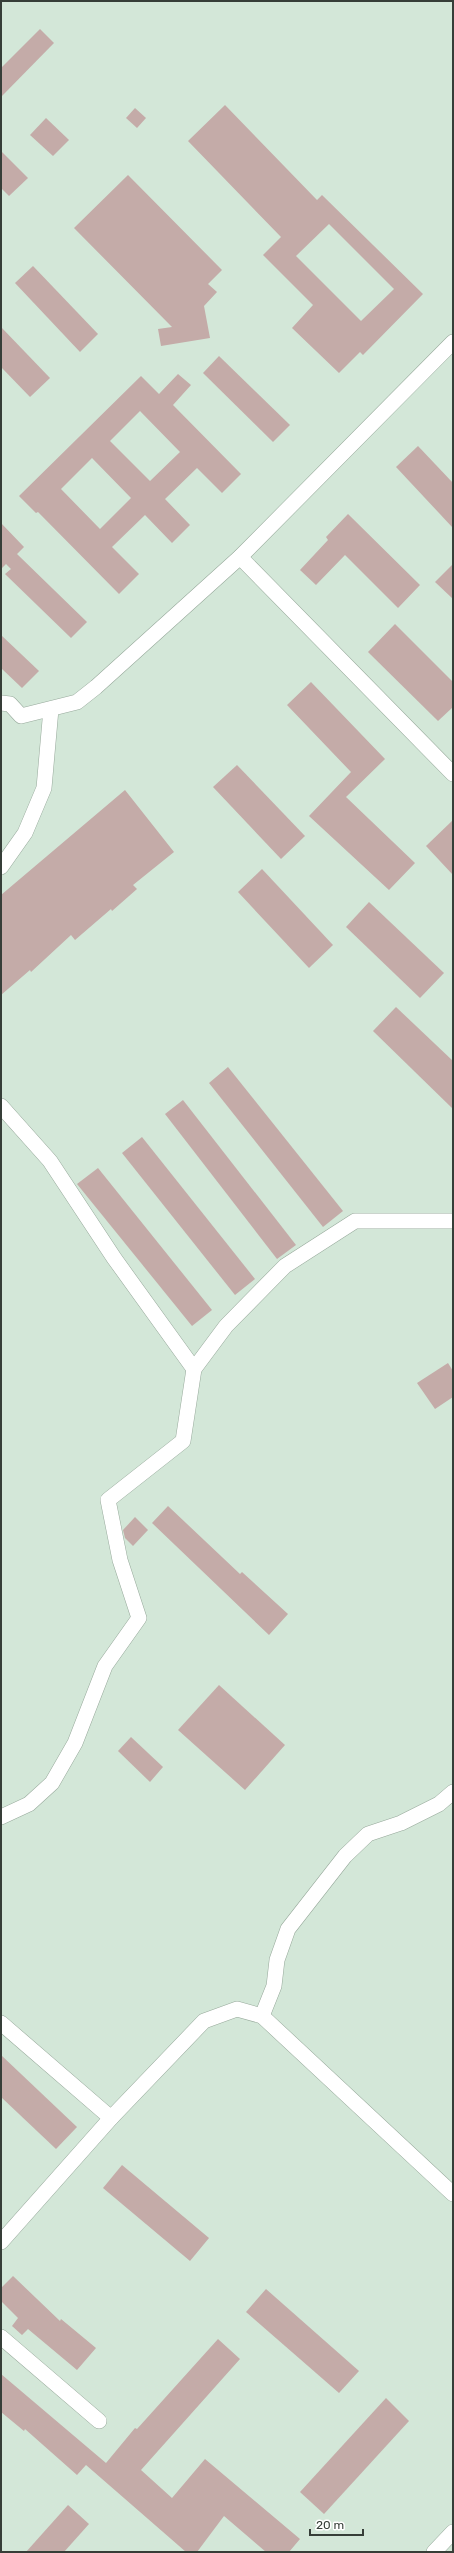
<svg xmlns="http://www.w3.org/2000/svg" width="454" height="2553" font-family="Rubik,sans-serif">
  <rect width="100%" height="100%" fill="#d3e7d8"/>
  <g fill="#c4aba8" fill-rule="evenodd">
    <polygon points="40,29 54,43 1,97 1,68"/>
    <path d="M225 105 317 200 322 195 423 294 363 355 360 352 339 373 292 328 313 305 263 255 281 237 188 141ZM329 224 394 289 361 321 296 256Z"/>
    <polygon points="135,108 146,118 137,128 126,118"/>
    <polygon points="46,118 69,140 53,156 30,135"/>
    <polygon points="1,151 28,178 9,196 1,188"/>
    <polygon points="128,175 222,270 208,284 217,292 204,306 210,338 161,346 158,329 172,327 74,228"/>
    <polygon points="33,266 98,334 80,352 15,283"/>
    <polygon points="1,327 50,378 30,397 1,367"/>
    <polygon points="219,356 290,425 273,442 203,373"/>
    <path d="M178 374 191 385 173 405 241 474 222 493 197 468 165 499 190 525 172 543 145 515 112 547 139 574 119 594 38 512 36 513 19 496 141 376 159 394ZM140 411 180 452 150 481 110 441ZM92 458 131 498 100 529 61 489Z"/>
    <polygon points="418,446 453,483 453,528 396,467"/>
    <polygon points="348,514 420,585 398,608 345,555 316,585 300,570 328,540 326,537"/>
    <polygon points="1,523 24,547 17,554 87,622 71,638 5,574 11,569 6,564 1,569"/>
    <polygon points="453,564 453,599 435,582"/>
    <polygon points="395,624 453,682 453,707 438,721 368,652"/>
    <polygon points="1,635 39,671 22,688 1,668"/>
    <polygon points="311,682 385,759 346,797 415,863 389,890 309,816 351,772 287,705"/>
    <polygon points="237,765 305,836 281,859 213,787"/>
    <polygon points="125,790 174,852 133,885 137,889 112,911 111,909 75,940 71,935 31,972 30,970 1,995 1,895"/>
    <polygon points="453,820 453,875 426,846"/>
    <polygon points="262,869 333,945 309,968 238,892"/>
    <polygon points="369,902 444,973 420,998 346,927"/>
    <polygon points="396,1007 453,1061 453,1109 373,1031"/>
    <polygon points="228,1067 343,1211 323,1227 209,1083"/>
    <polygon points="183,1100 296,1245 277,1259 165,1114"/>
    <polygon points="142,1137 255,1279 235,1295 122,1153"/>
    <polygon points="98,1168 212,1310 192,1326 77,1184"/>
    <polygon points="448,1363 453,1371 453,1397 435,1409 417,1383"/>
    <polygon points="168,1506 240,1574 242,1572 288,1614 269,1635 152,1523"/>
    <polygon points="135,1517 148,1530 133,1546 125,1538 123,1530"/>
    <polygon points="219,1685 285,1745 245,1790 178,1730"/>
    <polygon points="131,1737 163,1767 150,1782 118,1751"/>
    <polygon points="1,2055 77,2127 56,2149 1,2097"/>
    <polygon points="122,2165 209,2238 190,2261 103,2188"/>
    <polygon points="13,2276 60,2321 61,2319 96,2348 77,2370 28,2329 22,2335 12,2326 18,2318 1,2301 1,2288"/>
    <polygon points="266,2289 359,2371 339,2393 246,2312"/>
    <polygon points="218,2339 240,2359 141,2470 172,2498 205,2459 300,2539 289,2552 266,2552 224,2516 197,2552 186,2552 86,2465 77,2475 25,2429 24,2431 1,2412 1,2374 106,2463 135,2428 137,2429"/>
    <polygon points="386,2398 409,2421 324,2514 300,2492"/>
    <polygon points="68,2505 89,2524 64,2552 26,2552"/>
  </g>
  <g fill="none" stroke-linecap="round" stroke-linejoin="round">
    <defs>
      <g id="street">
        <polyline points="240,557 453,774"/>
        <polyline points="1,703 10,704 21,716 77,702 96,687 240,557 453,342"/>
        <polyline points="1,867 25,833 44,788 51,709"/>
        <polyline points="1,1106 50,1161 114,1258 194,1369"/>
        <polyline points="1,1817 29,1804 52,1783 75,1743 105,1666 139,1618 120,1560 108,1500 183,1441 194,1369 226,1326 285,1266 355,1221 453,1221"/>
        <polyline points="262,2016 274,1986 277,1960 288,1929 345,1856 368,1834 401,1823 439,1804 453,1792"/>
        <polyline points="1,2023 111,2118"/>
        <polyline points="1,2242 111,2118 204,2021 237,2009 262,2016 453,2194"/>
        <polyline points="1,2337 99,2421"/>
        <polyline points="434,2552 453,2532"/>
      </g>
    </defs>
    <use href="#street" stroke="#97a99b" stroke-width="16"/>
    <use href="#street" stroke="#fff" stroke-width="15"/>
  </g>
  <rect width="454" height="2553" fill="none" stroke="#363e38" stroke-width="4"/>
  <path d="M310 2529v6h53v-6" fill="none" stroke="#363e38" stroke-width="2"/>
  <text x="316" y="2529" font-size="12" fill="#363e38" stroke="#ffffff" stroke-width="3" paint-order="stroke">20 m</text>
</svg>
